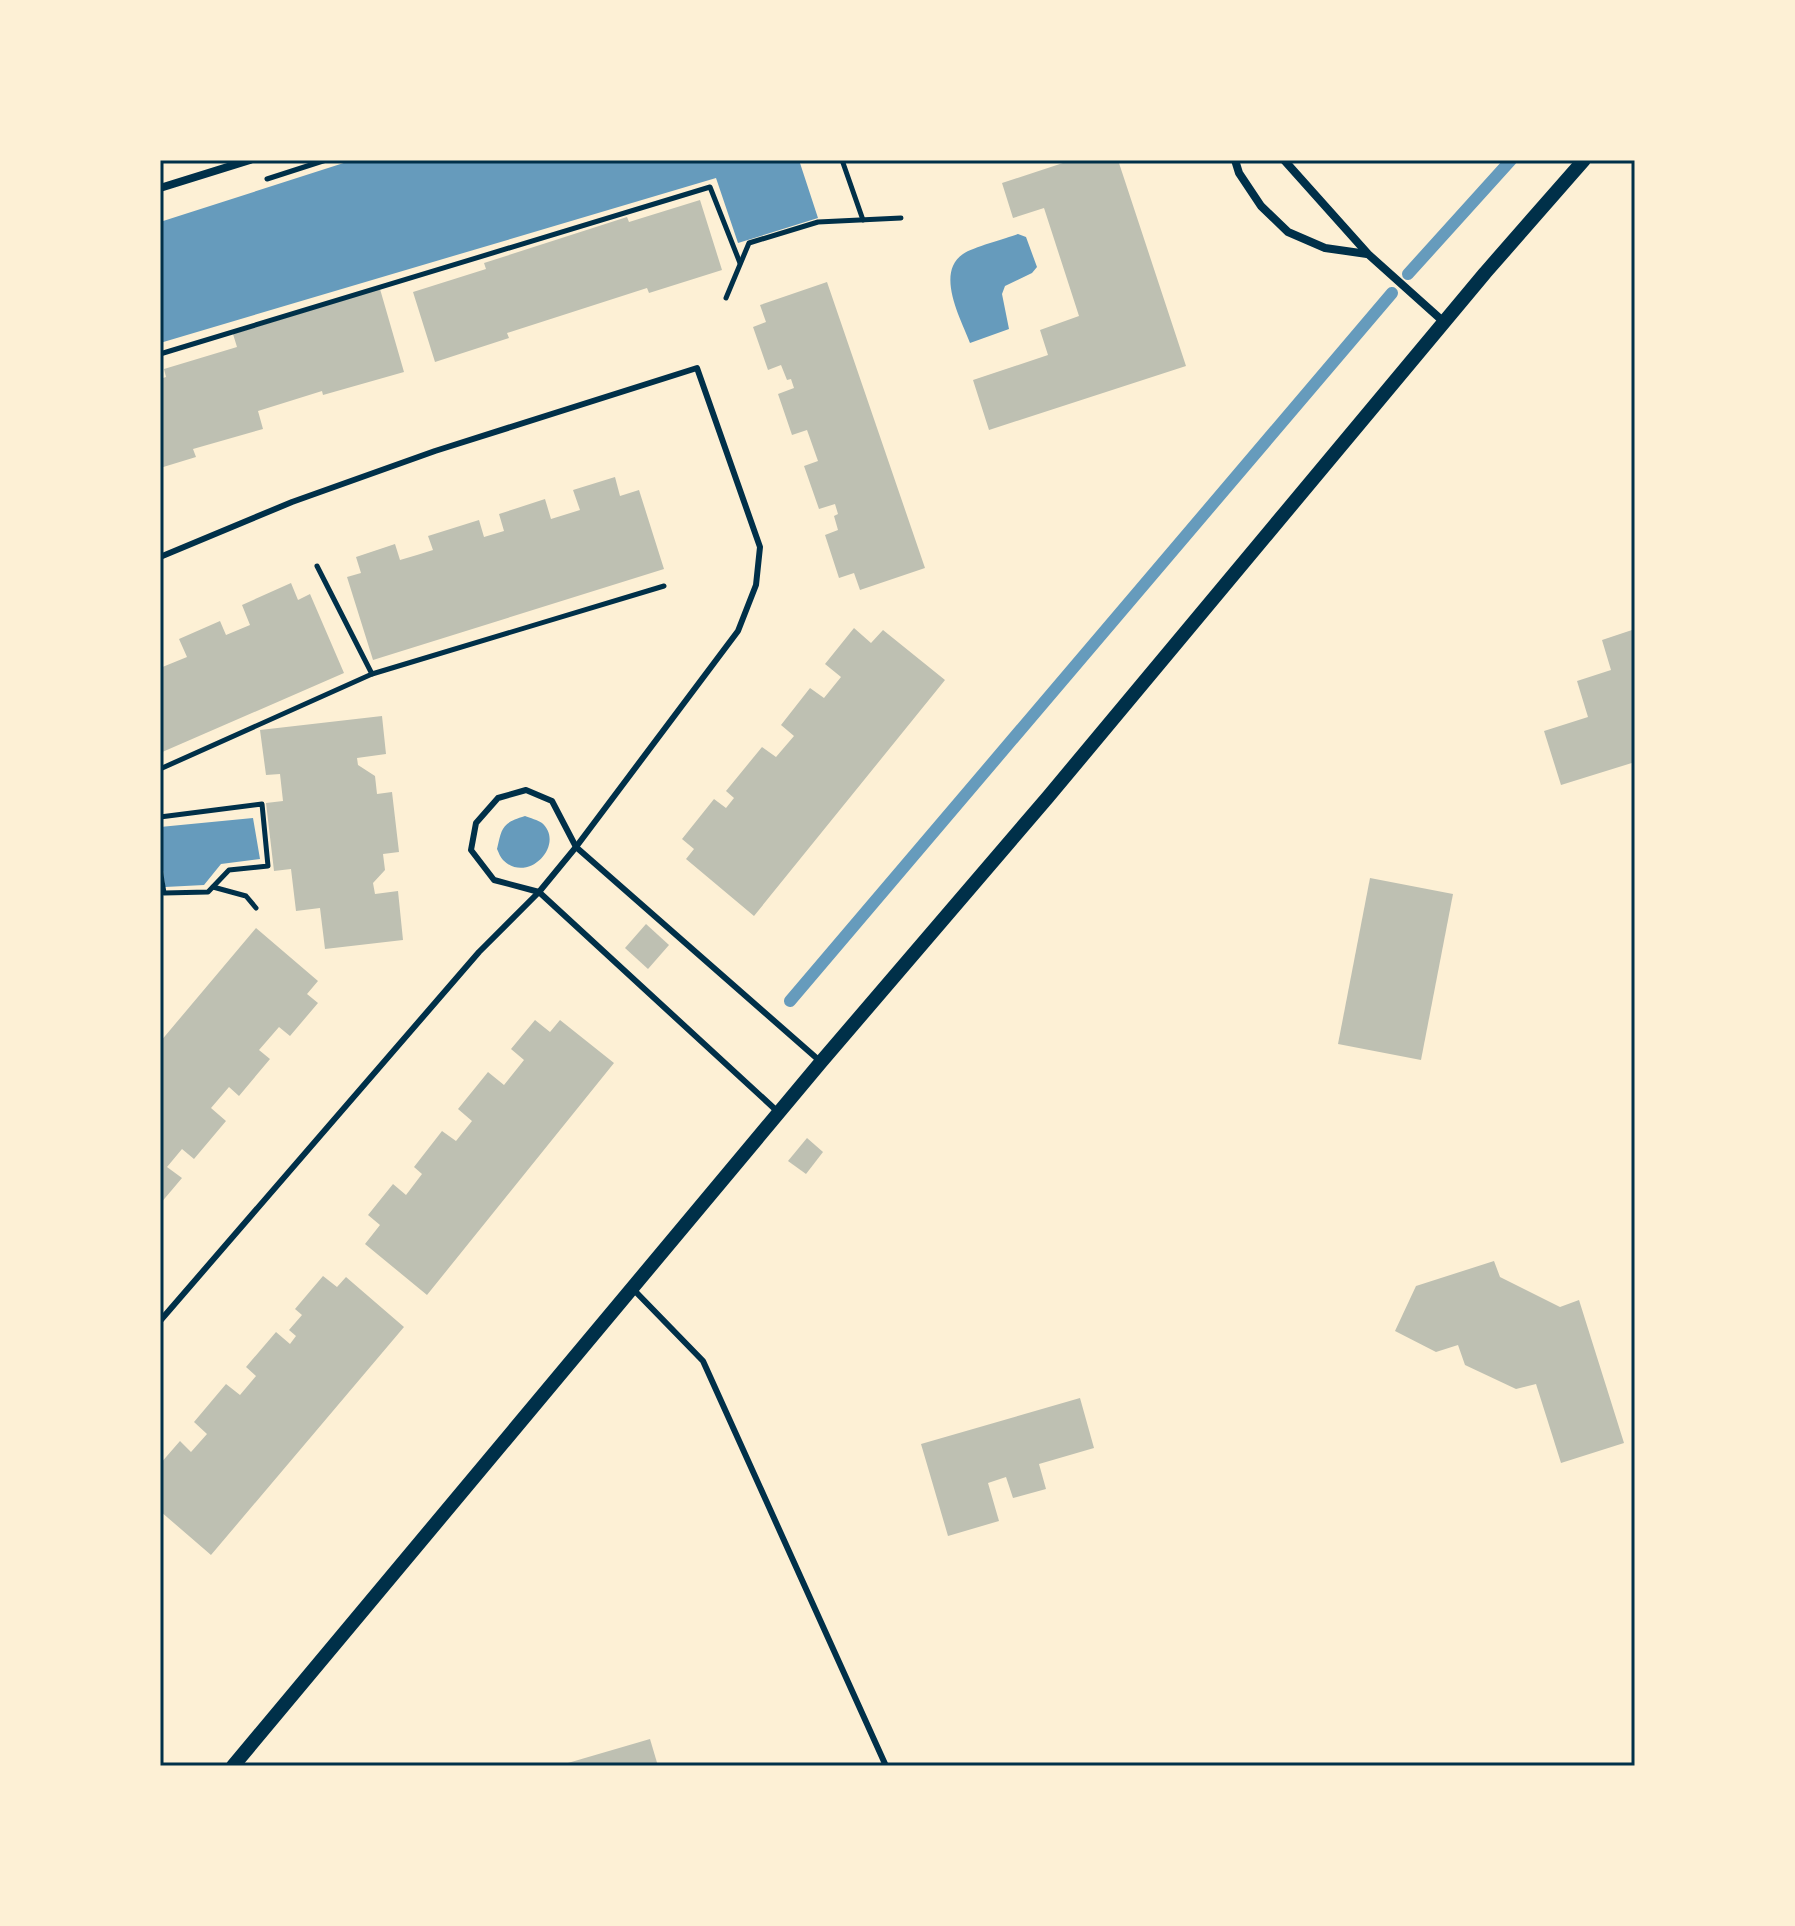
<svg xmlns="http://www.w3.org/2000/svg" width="1795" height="1926" font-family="Ubuntu,sans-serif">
  <rect width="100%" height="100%" fill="#fdf0d5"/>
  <g fill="#669bbc">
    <polygon points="353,160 799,160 818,218 738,243 716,178 160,343 160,222"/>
    <path d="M1018 234 1026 237 1037 267 1032 273 1005 286 1002 294 1009 329 970 343C961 319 935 273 963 254 973 247 1005 239 1018 234Z"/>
    <path d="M525 816C530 818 538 820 542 823 566 844 528 885 503 860 500 857 499 853 497 849 502 827 502 823 525 816Z"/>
    <polygon points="253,818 260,859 221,864 204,885 165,887 160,846 160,827"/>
  </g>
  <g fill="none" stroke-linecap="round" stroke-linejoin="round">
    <g stroke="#669bbc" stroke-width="12">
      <polyline points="1408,274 1511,160"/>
      <polyline points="790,1001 1392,293"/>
    </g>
  </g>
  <g fill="#bec0b2">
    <polygon points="1072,160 1118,160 1186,366 989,430 973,380 1048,355 1040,330 1079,316 1044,208 1013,218 1002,183"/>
    <polygon points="700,200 722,270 649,293 647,288 507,333 509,338 435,362 413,292 486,269 484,263 627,217 629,222"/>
    <polygon points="827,282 925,568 860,590 854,573 839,578 825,535 838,530 834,516 838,514 835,504 819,509 804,466 818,461 807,430 792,435 778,394 794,388 791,379 787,380 781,365 768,370 753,327 766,322 760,305"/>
    <polygon points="380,289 404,372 323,395 322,391 258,411 263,429 193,449 196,457 160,468 160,379 166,377 164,369 237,347 233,334"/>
    <polygon points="615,477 620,496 639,490 664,569 373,660 347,577 361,573 356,557 395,544 400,560 417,555 433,550 428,536 479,520 484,537 504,531 499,514 545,499 551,519 580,510 573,490"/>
    <polygon points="291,583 298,600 310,594 344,673 160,753 160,668 187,657 179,639 220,621 226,635 250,625 242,605"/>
    <polygon points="854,628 871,643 883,630 945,680 754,916 686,859 694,849 682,839 714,799 726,808 734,798 726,791 762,747 776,757 794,736 781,725 810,688 824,698 841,677 825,664"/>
    <polygon points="1635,629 1635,762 1561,785 1544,731 1588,717 1577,681 1611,670 1602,640"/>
    <polygon points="382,716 386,754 357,758 358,765 375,776 377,794 392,792 399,852 383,854 385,870 373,883 375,894 398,891 403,940 325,949 320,908 296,911 291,869 274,871 266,803 283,801 280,774 266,775 260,730"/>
    <polygon points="1370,878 1453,894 1421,1060 1338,1044"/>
    <polygon points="646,924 669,945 648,969 625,948"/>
    <polygon points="256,928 318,981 307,994 318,1003 290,1036 279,1027 259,1050 270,1059 239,1096 229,1087 211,1108 226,1121 194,1159 182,1149 167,1167 182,1178 160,1204 160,1042"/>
    <polygon points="535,1020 550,1032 560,1020 614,1063 427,1295 365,1244 380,1225 368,1215 393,1184 406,1195 422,1174 414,1167 442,1131 456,1141 472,1121 458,1109 488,1072 504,1085 524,1060 511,1049"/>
    <polygon points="807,1138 823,1152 806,1174 788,1161"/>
    <polygon points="1494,1261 1500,1277 1560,1307 1579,1300 1624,1443 1561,1463 1536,1384 1516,1389 1465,1365 1458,1345 1436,1352 1395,1331 1416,1286"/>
    <polygon points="323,1276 337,1287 346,1277 404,1327 211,1555 160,1511 160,1490 163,1486 160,1484 160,1464 180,1441 191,1452 207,1434 194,1422 226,1384 240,1395 256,1376 246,1367 276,1332 290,1344 296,1336 289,1330 302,1315 295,1309"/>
    <polygon points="1080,1398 1094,1448 1039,1464 1046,1489 1013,1498 1006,1477 988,1483 999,1521 948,1536 921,1444"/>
    <polygon points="650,1739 658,1766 561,1766 561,1765"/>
  </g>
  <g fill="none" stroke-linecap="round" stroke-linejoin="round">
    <g stroke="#003049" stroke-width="5">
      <polyline points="842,160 863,220"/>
      <polyline points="267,179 326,160"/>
      <polyline points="726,298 749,243 818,222 901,218"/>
      <polyline points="160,354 710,187 740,263"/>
      <polyline points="317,566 372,674 664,586"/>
      <polyline points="160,769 372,674"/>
      <polyline points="160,817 262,804 268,866 229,870 208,892 164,893 160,869"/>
      <polyline points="213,887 246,896 256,908"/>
    </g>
    <g stroke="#003049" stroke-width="6">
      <polyline points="160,557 292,502 435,451 697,368 760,547 756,585 738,631 576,847 539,892 479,952 160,1321"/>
      <polyline points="777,1111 539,892 494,880 471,850 476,823 498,798 526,790 552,801 576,847 821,1062"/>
      <polyline points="633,1289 703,1361 886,1766"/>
    </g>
    <g stroke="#003049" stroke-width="8">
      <polyline points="1235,160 1239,173 1261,206 1288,232 1325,248 1367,254"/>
      <polyline points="1284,160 1368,254 1445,323"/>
      <polyline points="160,188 250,160"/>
    </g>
    <polyline stroke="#003049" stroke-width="14" points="233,1766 821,1062 1048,797 1485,273 1584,160"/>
  </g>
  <rect width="1795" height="1926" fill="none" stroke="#fdf0d5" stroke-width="324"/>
  <rect x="162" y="162" width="1471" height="1602" fill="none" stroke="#003049" stroke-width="3"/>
</svg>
